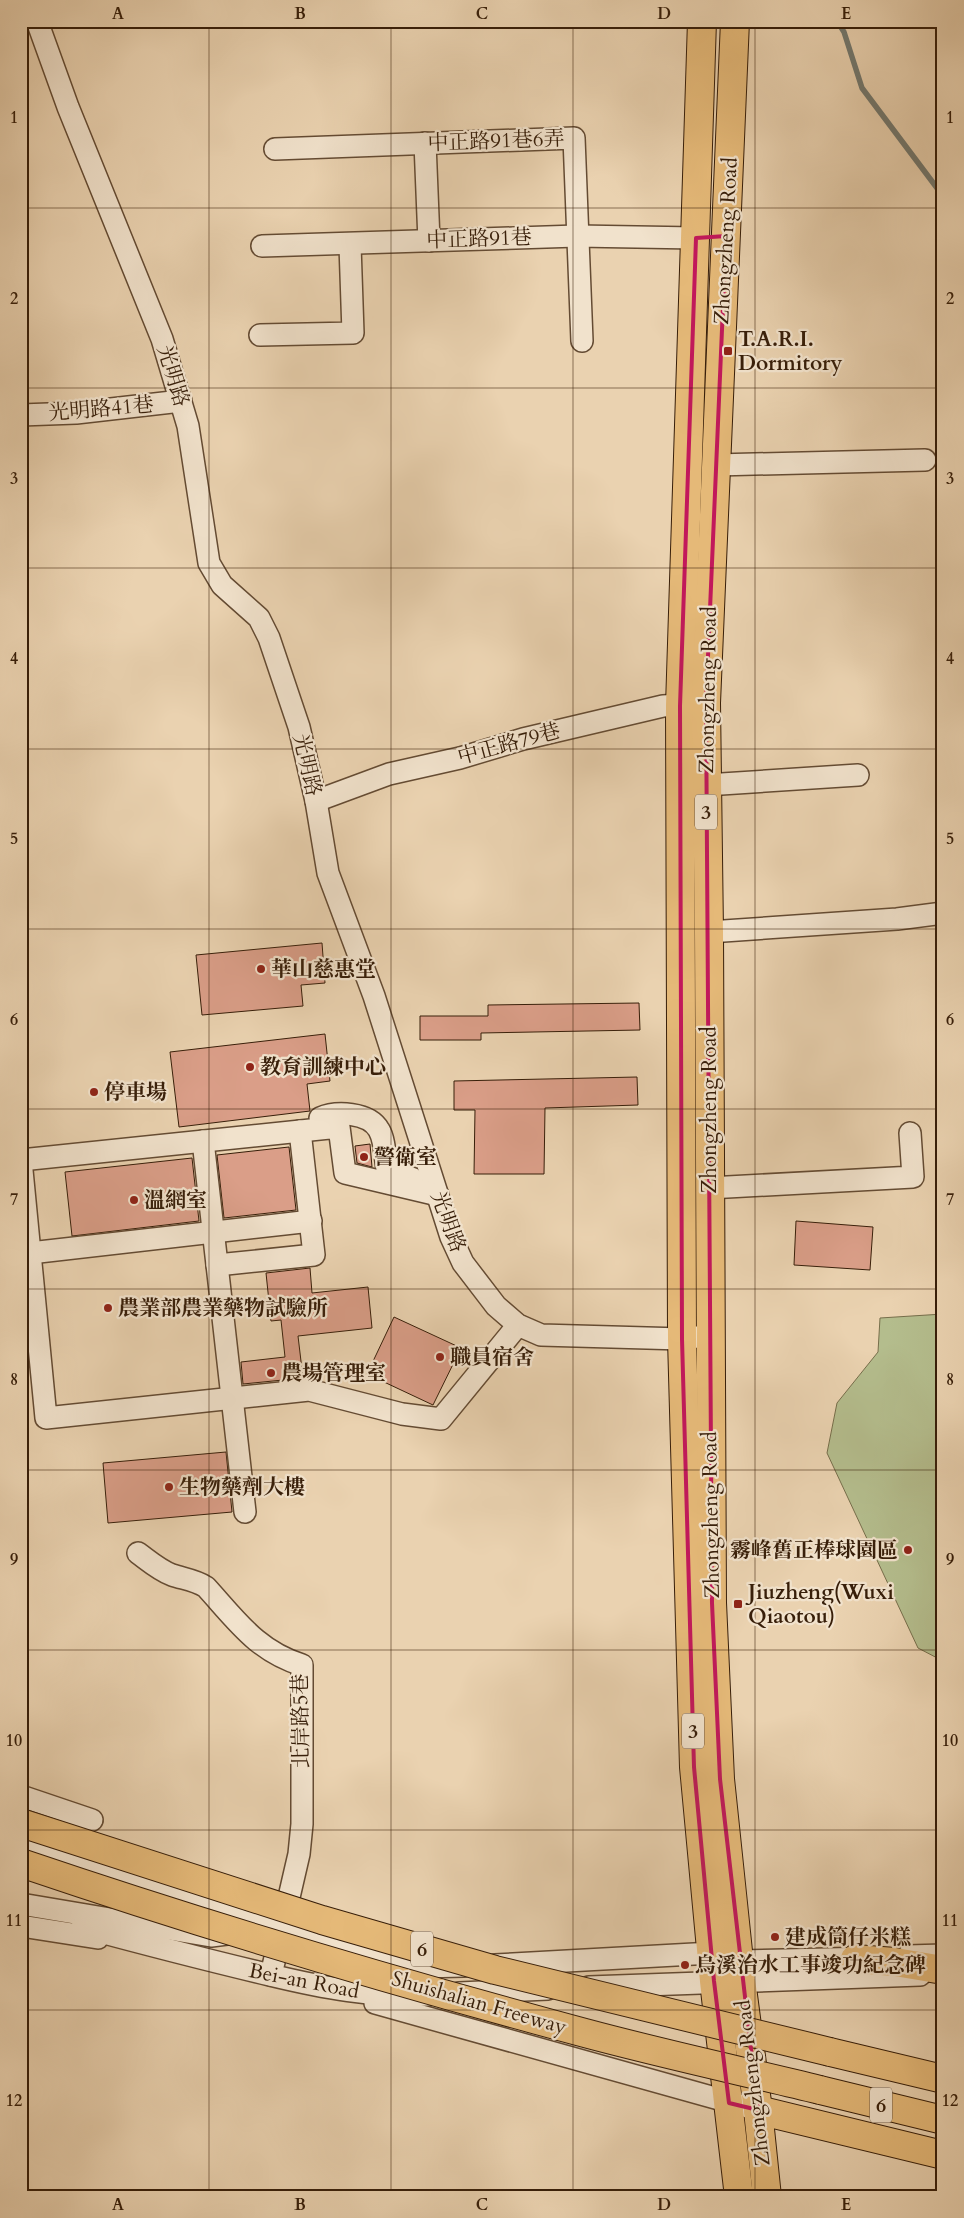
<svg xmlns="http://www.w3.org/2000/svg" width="964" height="2218" font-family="Cardo,'Noto Serif TC',serif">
  <rect width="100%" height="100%" fill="#ead2b0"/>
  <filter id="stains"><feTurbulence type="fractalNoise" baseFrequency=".004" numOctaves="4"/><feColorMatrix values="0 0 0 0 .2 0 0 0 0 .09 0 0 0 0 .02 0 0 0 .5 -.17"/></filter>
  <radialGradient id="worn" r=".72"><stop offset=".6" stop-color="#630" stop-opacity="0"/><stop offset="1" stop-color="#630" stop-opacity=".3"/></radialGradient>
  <polygon fill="#b4bd8d" stroke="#766e4b" points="943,1314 943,1661 918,1648 827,1453 837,1403 878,1352 880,1318"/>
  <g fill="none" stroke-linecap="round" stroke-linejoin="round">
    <polyline stroke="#737970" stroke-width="5.5" points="837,21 844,32 862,88 943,196"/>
  </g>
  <g fill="#da9e88" stroke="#371e09">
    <polygon points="322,943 325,983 301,985 303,1006 202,1015 196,955"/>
    <polygon points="639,1003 640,1030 481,1033 481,1040 420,1040 420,1016 488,1016 488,1005"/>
    <polygon points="325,1034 330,1081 307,1084 310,1111 179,1127 170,1052"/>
    <polygon points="637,1077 638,1105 545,1108 544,1174 474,1174 475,1110 454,1110 454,1081"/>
    <polygon points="370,1144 372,1167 357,1163 355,1146"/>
    <polygon points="289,1147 296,1210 224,1218 217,1155"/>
    <polygon points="192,1158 199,1221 72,1236 65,1172"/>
    <polygon points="796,1221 873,1227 870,1270 794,1265"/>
    <polygon points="310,1268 312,1293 368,1287 372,1328 298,1336 303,1378 243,1384 241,1362 285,1357 281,1320 271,1321 266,1273"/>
    <polygon points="394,1317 461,1348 433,1405 367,1374"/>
    <polygon points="226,1452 232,1512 108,1523 103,1463"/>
  </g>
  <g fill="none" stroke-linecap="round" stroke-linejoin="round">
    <defs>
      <g id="minor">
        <polyline points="37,21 68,107 162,339 188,426 209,563 222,585 259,618 269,638 299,727 316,801 328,873 374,996 451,1237 463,1263 496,1306 518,1325 541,1335 682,1339 697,1337"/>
        <polyline points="425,143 429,241"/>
        <polyline points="275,149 574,138 582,341"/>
        <polyline points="262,246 577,236 696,238"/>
        <polyline points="260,335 353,333 350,245"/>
        <polyline points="21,415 76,413 181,401"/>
        <polyline points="716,465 925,460"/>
        <polyline points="706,785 858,775"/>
        <polyline points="316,801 389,774 460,758 523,739 663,706 695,704"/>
        <polyline points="709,932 897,919 943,913"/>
        <path d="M320 1118C336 1111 369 1112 379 1130 385 1140 385 1158 387 1169L394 1175 412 1178"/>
        <polyline points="203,1141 245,1512"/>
        <polyline points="21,1160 46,1418 309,1390 402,1414 441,1419 518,1325"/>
        <polyline points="21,1160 339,1127 345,1173 438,1195"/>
        <polyline points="709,1188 913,1177 910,1133"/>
        <polyline points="30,1253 311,1221"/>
        <polyline points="217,1265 314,1255 300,1131"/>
        <path d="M138 1553C149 1561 159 1570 172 1575 184 1579 195 1580 206 1587 237 1621 257 1651 302 1665V1824L299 1854 271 1975"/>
        <polyline points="21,1796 92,1820"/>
        <polyline points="21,1844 275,1925"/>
        <polyline points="21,1904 211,1936 282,1927 420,1967 464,1966"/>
        <polyline points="21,1926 98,1938"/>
        <path d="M82 1927C145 1944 207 1960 270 1975 324 1988 372 1997 428 1995"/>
        <polyline points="908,1956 943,1955"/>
        <polyline points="495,1965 712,1953 739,1961 870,1958"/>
        <polyline points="589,1987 920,1975"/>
        <polyline points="459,1993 548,1989"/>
        <polyline points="375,2003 758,2110"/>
      </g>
      <g id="major">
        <polyline points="702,21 680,706 682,1339 694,1767 714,1981 739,2197"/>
        <polyline points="735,21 706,703 709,932 712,1603 720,1779 741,1980 758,2110 767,2197"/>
      </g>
      <g id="highway">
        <polyline points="855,1959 895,1962 943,1970"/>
        <polyline points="830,2052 943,2079"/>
        <polyline points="820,2090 943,2120"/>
        <polyline points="758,2110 943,2155"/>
      </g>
    </defs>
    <use href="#minor" stroke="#644b33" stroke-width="24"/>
    <use href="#major" stroke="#371e09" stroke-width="30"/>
    <use href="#highway" stroke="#371e09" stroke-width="30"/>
    <use href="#minor" stroke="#f1e2cc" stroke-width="21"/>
    <use href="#major" stroke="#e5b978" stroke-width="28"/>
    <use href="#highway" stroke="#e5b978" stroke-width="28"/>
    <defs>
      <g id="highway-bridge">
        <polyline points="21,1823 322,1920 495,1970 830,2052"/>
        <path d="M21 1863C207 1926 395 1982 585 2033 663 2054 742 2071 820 2090"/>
      </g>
    </defs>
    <use href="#highway-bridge" stroke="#371e09" stroke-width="30" stroke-linecap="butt"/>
    <use href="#highway-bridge" stroke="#e5b978" stroke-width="28"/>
  </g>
  <path fill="none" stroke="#c2185b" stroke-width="4" stroke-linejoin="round" d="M726 236 706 703 712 1603 720 1779 758 2110 729 2103 714 1981 694 1767 682 1339 680 706 696 238Z"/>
  <path fill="none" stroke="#371e09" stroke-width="1" stroke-opacity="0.55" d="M209 21V2197M391 21V2197M573 21V2197M755 21V2197M21 208H943M21 388H943M21 568H943M21 749H943M21 929H943M21 1109H943M21 1289H943M21 1470H943M21 1650H943M21 1830H943M21 2010H943"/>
  <g fill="#8f2418" stroke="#f1e2cc" stroke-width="2">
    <rect x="723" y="346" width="10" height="10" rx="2.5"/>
    <circle cx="261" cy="969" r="5"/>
    <circle cx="250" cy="1067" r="5"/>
    <circle cx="94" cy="1092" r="5"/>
    <circle cx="364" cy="1157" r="5"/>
    <circle cx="134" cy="1200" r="5"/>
    <circle cx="108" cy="1308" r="5"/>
    <circle cx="440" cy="1357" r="5"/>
    <circle cx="271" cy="1373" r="5"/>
    <circle cx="169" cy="1487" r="5"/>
    <circle cx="908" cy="1550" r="5"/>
    <rect x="733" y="1599" width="10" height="10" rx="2.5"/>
    <circle cx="775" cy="1937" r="5"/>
    <circle cx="685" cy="1965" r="5"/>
  </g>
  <g text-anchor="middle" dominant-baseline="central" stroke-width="4.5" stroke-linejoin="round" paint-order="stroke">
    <g fill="#f1e2cc" stroke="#6f5944" stroke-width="1">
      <rect x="695" y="794.5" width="22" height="35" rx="4"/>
      <rect x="682" y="1713.5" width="22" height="35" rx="4"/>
      <rect x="411" y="1931.5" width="22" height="35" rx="4"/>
      <rect x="870" y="2087.5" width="22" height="35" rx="4"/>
    </g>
    <g font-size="20" font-weight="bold" fill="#371e09">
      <text x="706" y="812">3</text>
      <text x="693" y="1731">3</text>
      <text x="422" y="1949">6</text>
      <text x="881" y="2105">6</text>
    </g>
    <g font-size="21" fill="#371e09" stroke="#f1e2cc">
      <text transform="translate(496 141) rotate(-2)">中正路91巷6弄</text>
      <text transform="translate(479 239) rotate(-2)">中正路91巷</text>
      <text transform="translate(726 241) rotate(-87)">Zhongzheng Road</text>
      <text transform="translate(173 376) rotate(73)">光明路</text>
      <text transform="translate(101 409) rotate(-5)">光明路41巷</text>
      <text transform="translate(708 690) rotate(-89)">Zhongzheng Road</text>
      <text transform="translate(509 744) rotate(-15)">中正路79巷</text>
      <text transform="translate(307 765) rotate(77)">光明路</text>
      <text transform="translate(709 1110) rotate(-90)">Zhongzheng Road</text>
      <text transform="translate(448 1222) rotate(70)">光明路</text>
      <text transform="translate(711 1515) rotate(-91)">Zhongzheng Road</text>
      <text transform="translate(301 1721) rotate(-91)">北岸路5巷</text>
      <text transform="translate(304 1981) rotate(11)">Bei-an Road</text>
      <text transform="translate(479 2003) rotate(16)">Shuishalian Freeway</text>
      <text transform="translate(753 2083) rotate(-97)">Zhongzheng Road</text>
    </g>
    <g font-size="21" font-weight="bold" fill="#371e09" stroke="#f1e2cc" text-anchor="start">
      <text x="738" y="339">T.A.R.I.<tspan x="738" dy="24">Dormitory</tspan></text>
      <text x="271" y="969">華山慈惠堂</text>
      <text x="260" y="1067">教育訓練中心</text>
      <text x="104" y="1092">停車場</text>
      <text x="374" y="1157">警衛室</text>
      <text x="144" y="1200">溫網室</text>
      <text x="118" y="1308">農業部農業藥物試驗所</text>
      <text x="450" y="1357">職員宿舍</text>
      <text x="281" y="1373">農場管理室</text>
      <text x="179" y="1487">生物藥劑大樓</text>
      <text x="898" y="1550" text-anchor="end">霧峰舊正棒球園區</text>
      <text x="748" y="1592">Jiuzheng(Wuxi<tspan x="748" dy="24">Qiaotou)</tspan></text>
      <text x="785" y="1937">建成筒仔米糕</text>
      <text x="695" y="1965">烏溪治水工事竣功紀念碑</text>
    </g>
  </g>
  <rect width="964" height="2218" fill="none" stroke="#ead2b0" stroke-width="55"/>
  <rect x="28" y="28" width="908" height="2162" fill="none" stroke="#371e09" stroke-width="2"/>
  <g font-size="16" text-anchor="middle" font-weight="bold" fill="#371e09">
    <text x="118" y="19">A</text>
    <text x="300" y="19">B</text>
    <text x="482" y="19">C</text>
    <text x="664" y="19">D</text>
    <text x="846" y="19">E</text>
    <text x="14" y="123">1</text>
    <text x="950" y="123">1</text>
    <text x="14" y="304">2</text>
    <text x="950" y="304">2</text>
    <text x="14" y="484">3</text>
    <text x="950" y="484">3</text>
    <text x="14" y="664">4</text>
    <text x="950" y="664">4</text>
    <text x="14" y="844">5</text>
    <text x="950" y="844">5</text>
    <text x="14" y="1025">6</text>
    <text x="950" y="1025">6</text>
    <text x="14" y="1205">7</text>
    <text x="950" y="1205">7</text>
    <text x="14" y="1385">8</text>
    <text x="950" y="1385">8</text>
    <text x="14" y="1565">9</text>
    <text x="950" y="1565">9</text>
    <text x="14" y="1746">10</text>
    <text x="950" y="1746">10</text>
    <text x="14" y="1926">11</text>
    <text x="950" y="1926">11</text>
    <text x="14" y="2106">12</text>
    <text x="950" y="2106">12</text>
    <text x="118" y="2210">A</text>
    <text x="300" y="2210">B</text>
    <text x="482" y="2210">C</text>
    <text x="664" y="2210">D</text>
    <text x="846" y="2210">E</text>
  </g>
  <rect width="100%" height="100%" filter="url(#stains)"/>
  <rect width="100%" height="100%" fill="url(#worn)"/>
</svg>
